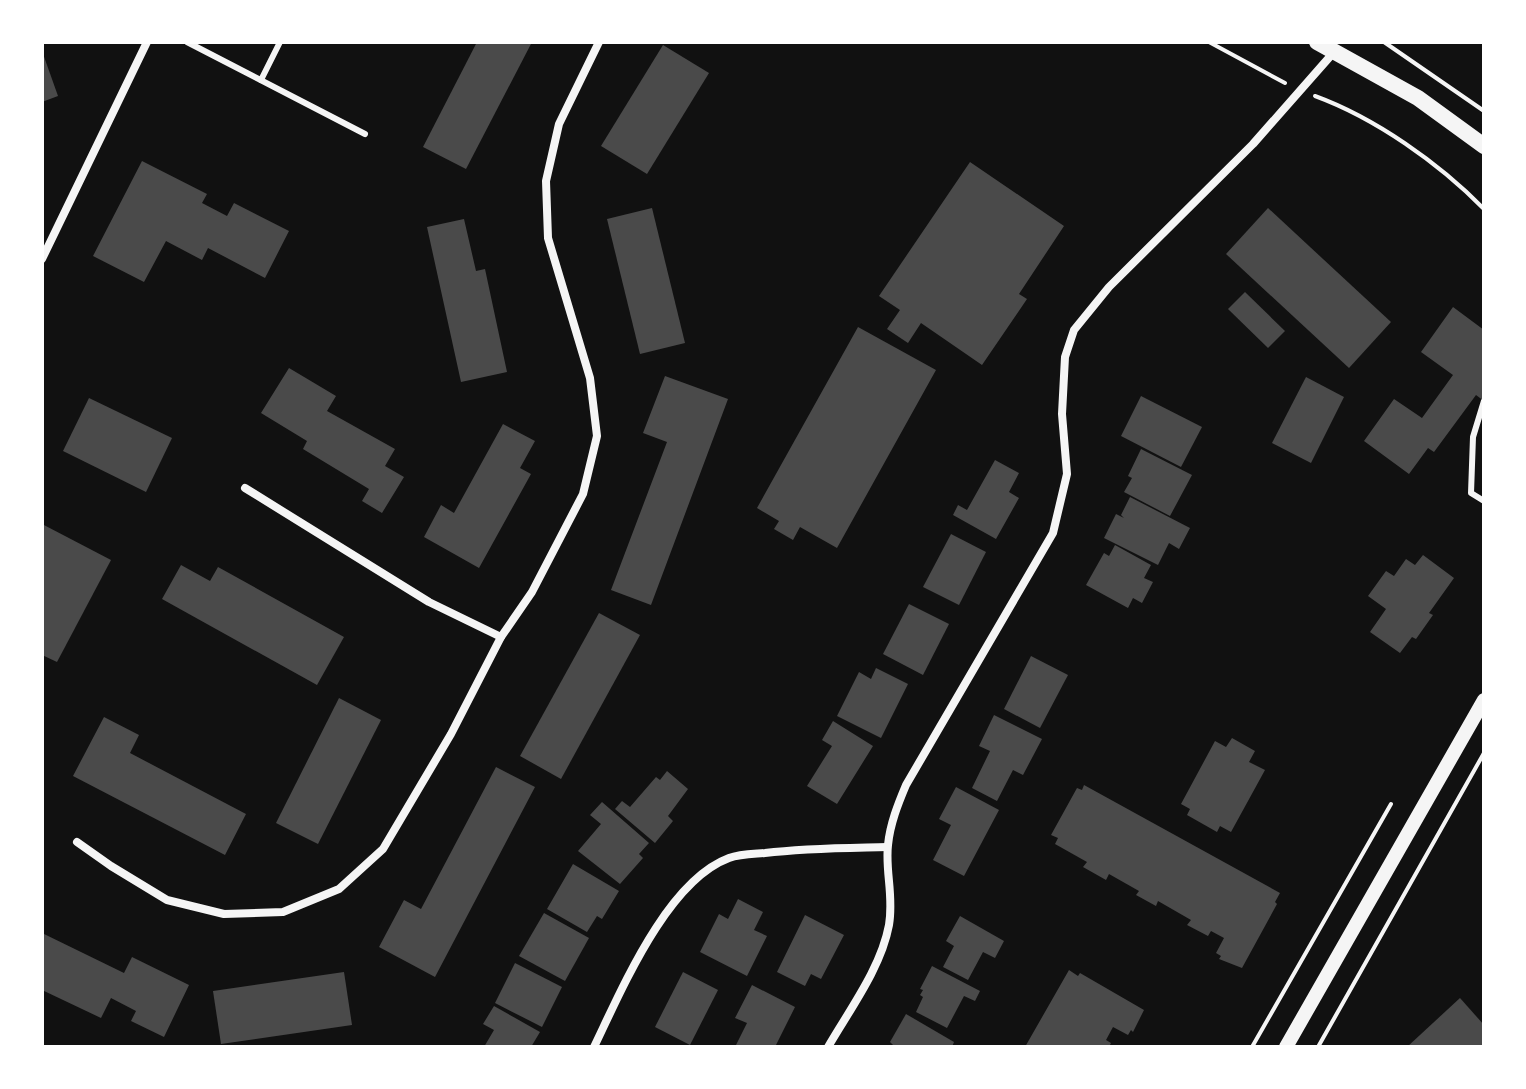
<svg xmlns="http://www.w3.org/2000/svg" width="1526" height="1089" font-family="'Asap Condensed',sans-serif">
  <rect width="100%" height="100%" fill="#111"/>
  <g fill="#4a4a4a">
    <polygon points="477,42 532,42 466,169 423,147"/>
    <polygon points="663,45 709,73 647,174 601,146"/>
    <polygon points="42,51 58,96 42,102"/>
    <polygon points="142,161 207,194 202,203 227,216 234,203 289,231 265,278 208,248 202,260 166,241 144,282 93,256"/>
    <polygon points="970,162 1064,226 1019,294 1027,299 982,365 921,323 908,343 887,329 900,310 879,296"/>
    <polygon points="652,208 685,343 640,354 607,219"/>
    <polygon points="1268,208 1391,322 1349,368 1226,254"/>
    <polygon points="464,219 476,271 485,269 507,372 461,382 427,227"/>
    <polygon points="1245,292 1285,331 1268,348 1228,309"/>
    <polygon points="1453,307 1484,330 1484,401 1476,395 1434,452 1428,448 1409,474 1364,441 1394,399 1422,418 1453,375 1421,352"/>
    <polygon points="858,327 936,370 837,548 800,527 793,540 774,529 779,521 757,508"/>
    <polygon points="289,368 336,396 327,411 395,449 385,466 404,477 382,513 362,501 369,489 303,449 307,441 261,413"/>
    <polygon points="665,376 728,399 651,605 611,590 667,442 643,433"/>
    <polygon points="1306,377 1344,397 1311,463 1272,443"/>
    <polygon points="1141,396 1202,427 1181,467 1121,436"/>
    <polygon points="89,398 172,438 146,492 63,451"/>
    <polygon points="503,424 535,441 520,468 531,474 479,568 424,537 441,505 454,513"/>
    <polygon points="1141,449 1192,475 1170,516 1124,492 1132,478 1128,476"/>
    <polygon points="995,460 1019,473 1009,492 1019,498 996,539 953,515 958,505 967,510"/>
    <polygon points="1130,497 1190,528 1179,549 1169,543 1158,565 1104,538 1116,514 1124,518 1121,515"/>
    <polygon points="42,524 111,560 57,662 42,655"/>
    <polygon points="951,534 986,552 959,605 923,587"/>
    <polygon points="1115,545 1151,565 1144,578 1153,582 1142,603 1133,598 1128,608 1086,585 1104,553 1109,556"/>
    <polygon points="1423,555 1454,578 1429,613 1433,615 1416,639 1412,637 1400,653 1370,632 1386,609 1368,596 1386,571 1394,576 1406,559 1415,565"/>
    <polygon points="181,565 210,581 218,567 344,637 317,685 162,599"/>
    <polygon points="909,604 949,624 923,675 883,654"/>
    <polygon points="599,613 640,635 561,779 520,756"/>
    <polygon points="1031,656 1068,675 1040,728 1004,709"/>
    <polygon points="876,668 908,684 881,738 837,716 859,672 871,679"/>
    <polygon points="339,698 381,720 318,844 276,823"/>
    <polygon points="994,715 1042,739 1023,775 1013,770 997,801 972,788 990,751 979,746"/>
    <polygon points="104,717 139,735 130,753 246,814 225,855 73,776"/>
    <polygon points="833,721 873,746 837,804 807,786 832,746 822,740"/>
    <polygon points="1232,738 1255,751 1249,762 1265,770 1231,832 1220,826 1217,832 1187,815 1190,809 1181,804 1215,741 1226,747"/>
    <polygon points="496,767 535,787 435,977 379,947 404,900 421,909"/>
    <polygon points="667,771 688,789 668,816 673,821 655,843 615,809 622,801 630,807 656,777 660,780"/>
    <polygon points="1084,785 1280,893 1275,902 1277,904 1242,968 1219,959 1221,956 1216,953 1224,938 1211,931 1208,936 1187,925 1191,920 1158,901 1156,906 1136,895 1139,891 1109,874 1106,880 1083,867 1087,862 1055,844 1058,838 1051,835 1077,788 1082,790"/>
    <polygon points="956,787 999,810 964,876 933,860 951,825 939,819"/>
    <polygon points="602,802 649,843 639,854 643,858 620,884 578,851 601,824 590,815"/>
    <polygon points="573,864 619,891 602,919 597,916 587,932 547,909"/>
    <polygon points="738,899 763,912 754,930 767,936 747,976 700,952 719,914 728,919"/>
    <polygon points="544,913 589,938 565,981 519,956"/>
    <polygon points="805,915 844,935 821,979 811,974 805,986 777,972"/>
    <polygon points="960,916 1004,941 995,958 983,952 968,980 943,967 954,946 946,941"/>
    <polygon points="42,933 124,973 132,957 189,985 164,1037 131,1021 136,1011 111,998 101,1018 42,990"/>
    <polygon points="515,963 562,987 542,1027 495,1003"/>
    <polygon points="932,966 980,991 975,1001 964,996 947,1028 916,1012 923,997 920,995 923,990 920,989"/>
    <polygon points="1069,970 1078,976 1080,973 1144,1010 1133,1032 1131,1030 1128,1035 1113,1027 1106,1040 1111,1043 1109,1047 1025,1047"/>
    <polygon points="344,972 352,1025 221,1044 213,991"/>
    <polygon points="683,972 718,990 690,1045 655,1027"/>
    <polygon points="752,985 795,1007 775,1047 736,1045 747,1023 735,1018"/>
    <polygon points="1460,998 1484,1025 1484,1047 1407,1047"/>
    <polygon points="494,1006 540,1032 531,1047 484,1047 494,1030 483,1024"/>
    <polygon points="906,1014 954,1042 952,1047 895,1047 890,1042"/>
  </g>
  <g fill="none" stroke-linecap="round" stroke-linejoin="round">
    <g stroke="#f5f5f5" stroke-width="4">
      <polyline points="1209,42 1285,83"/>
      <polyline points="1384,42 1484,111"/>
      <path d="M1315 96C1375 118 1439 163 1484 209"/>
      <polyline points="1252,1047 1391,804"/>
      <polyline points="1318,1047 1484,753"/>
    </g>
    <g stroke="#f5f5f5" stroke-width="6">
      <polyline points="187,42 365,134"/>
      <polyline points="261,80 280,42"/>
      <polyline points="1484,401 1473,437 1471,493 1484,501"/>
    </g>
    <g stroke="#f5f5f5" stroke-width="8">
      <polyline points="42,259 147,42"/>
      <polyline points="245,488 429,602 501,637"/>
      <polyline points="77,842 111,866 167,900 224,914 283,912 339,889 383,849 451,734 501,637 532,592 583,494 597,436 590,378 548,238 546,181 559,124 599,42"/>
      <path d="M594 1047C622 989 667 881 729 858 740 854 754 854 765 853 806 848 847 848 887 847"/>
      <path d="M828 1047C850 1009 881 968 889 925 894 896 885 871 888 845 890 824 898 804 906 785L1053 533 1067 474 1062 414 1065 357 1074 330 1109 287 1253 144 1334 52"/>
    </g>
    <polyline stroke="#f5f5f5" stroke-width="14" points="1286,1047 1484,700"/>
    <polyline stroke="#f5f5f5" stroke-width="16" points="1317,42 1418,98 1484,146"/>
  </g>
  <rect width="1526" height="1089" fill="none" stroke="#ffffff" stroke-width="88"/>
</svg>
